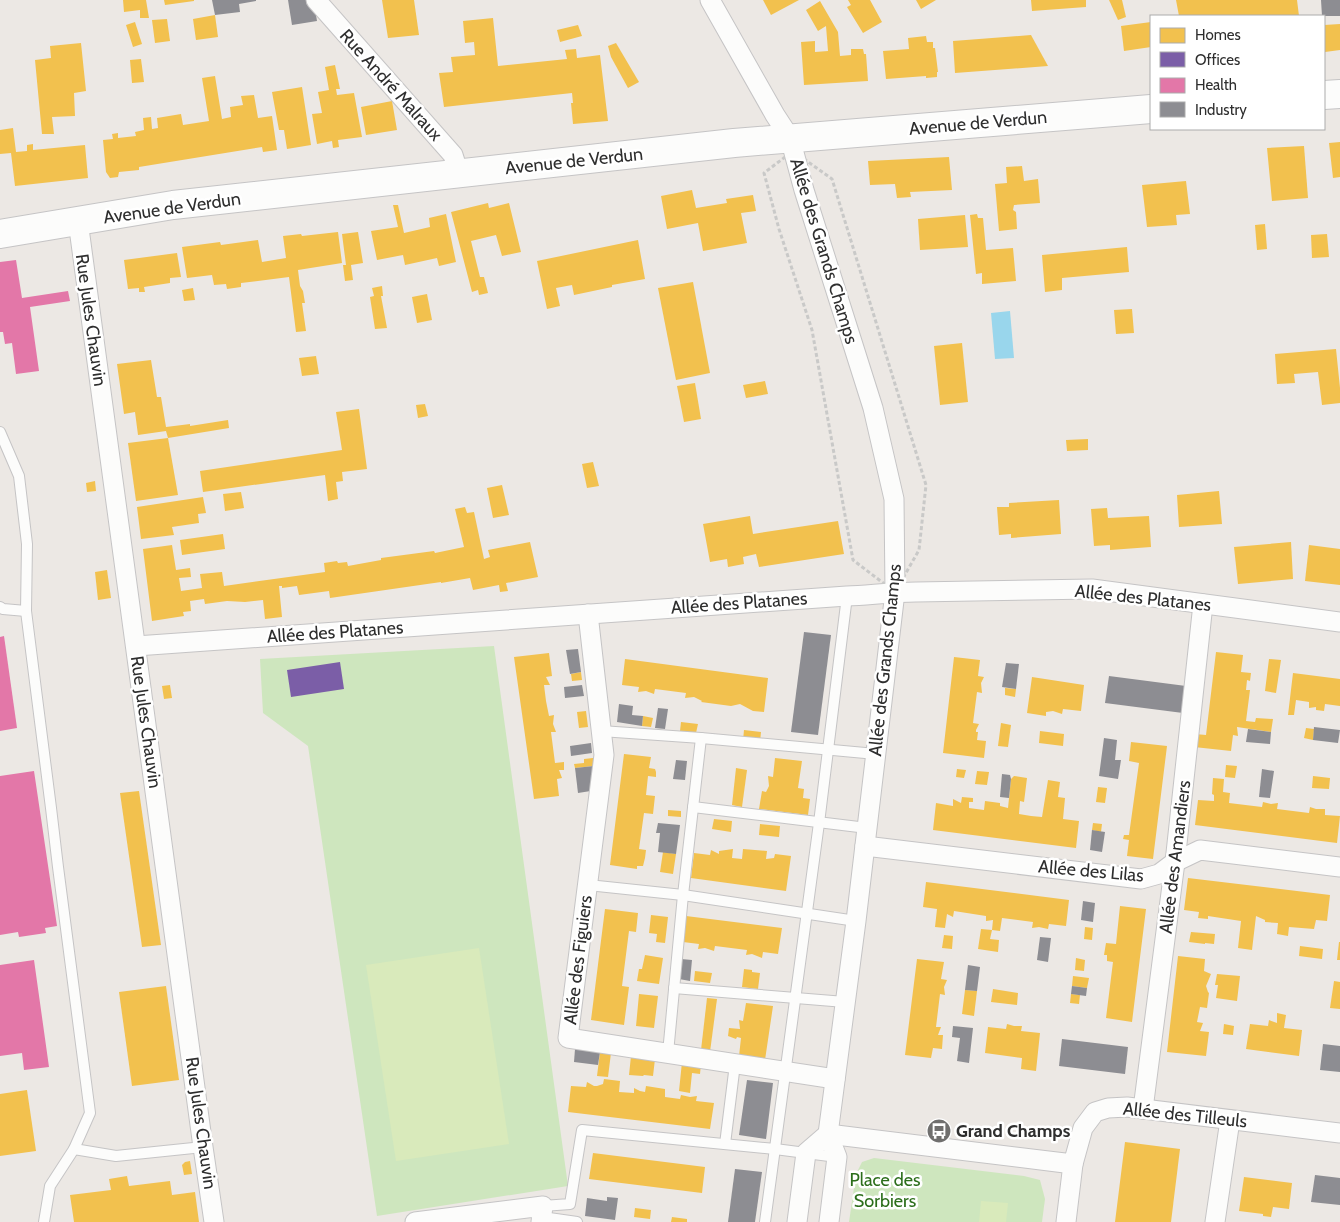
<svg xmlns="http://www.w3.org/2000/svg" width="1340" height="1222" font-family="Cabin,sans-serif">
  <rect width="100%" height="100%" fill="#ece8e4"/>
  <g fill="#cee6be">
    <polygon points="494,646 568,1186 377,1216 308,746 263,713 260,659"/>
    <polygon points="874,1158 1024,1176 1040,1180 1045,1199 1042,1222 849,1222 856,1174 862,1162"/>
  </g>
  <g fill="#d9eabb">
    <polygon points="479,948 509,1144 396,1161 366,965"/>
    <polygon points="981,1201 1008,1203 1006,1222 979,1222"/>
  </g>
  <polygon fill="#99d6ec" points="1010,311 1014,358 995,359 991,313"/>
  <g fill="#f2c14e">
    <polygon points="123,0 146,0 149,18 140,18 140,10 124,12"/>
    <polygon points="164,0 194,0 194,1 165,5"/>
    <polygon points="382,0 414,0 419,35 388,38"/>
    <polygon points="763,0 799,0 771,15"/>
    <polygon points="848,0 870,0 882,22 863,33 847,7 851,5"/>
    <polygon points="916,0 936,0 921,9"/>
    <polygon points="1031,0 1086,0 1086,7 1032,11"/>
    <polygon points="1109,0 1122,0 1126,17 1118,20"/>
    <polygon points="1176,0 1297,0 1299,16 1179,16"/>
    <polygon points="820,1 838,32 840,56 851,55 851,49 863,49 864,54 866,54 868,81 804,85 801,42 815,41 815,52 828,51 826,26 818,31 806,10"/>
    <polygon points="215,15 218,37 196,40 193,19"/>
    <polygon points="493,18 498,66 567,59 565,50 576,49 577,58 600,55 608,121 573,124 571,103 573,103 572,93 444,107 439,73 453,72 451,57 475,55 474,42 465,43 463,21"/>
    <polygon points="167,19 170,41 155,43 152,20"/>
    <polygon points="135,22 142,44 133,47 126,25"/>
    <polygon points="1151,22 1151,47 1124,51 1121,26"/>
    <polygon points="1340,24 1340,50 1325,52 1324,25"/>
    <polygon points="578,25 582,36 560,42 557,30"/>
    <polygon points="1031,35 1048,66 955,73 953,41"/>
    <polygon points="926,36 927,42 933,42 933,48 935,48 938,72 937,72 937,77 926,78 926,76 886,79 883,51 909,49 908,38"/>
    <polygon points="81,43 86,91 74,93 75,116 52,117 54,134 42,134 35,60 51,58 50,46"/>
    <polygon points="616,43 639,82 628,88 611,57 608,46"/>
    <polygon points="141,59 144,82 132,83 130,60"/>
    <polygon points="335,65 340,89 336,89 337,95 354,93 362,137 338,140 339,147 333,148 332,141 317,144 312,114 322,113 318,92 329,90 325,67"/>
    <polygon points="215,76 222,119 231,117 230,107 243,105 241,96 254,95 258,118 272,116 277,150 263,152 262,147 139,167 139,170 119,172 118,177 110,178 106,172 103,140 113,139 112,134 118,133 118,138 136,136 135,132 144,130 143,118 151,117 152,129 158,128 157,118 181,114 183,125 209,121 202,78"/>
    <polygon points="302,87 311,145 287,149 284,130 279,130 272,92"/>
    <polygon points="392,101 397,130 366,135 361,107"/>
    <polygon points="13,128 16,152 27,151 27,145 33,144 33,150 85,145 88,178 15,186 11,153 0,154 0,130"/>
    <polygon points="1340,142 1340,177 1333,178 1329,143"/>
    <polygon points="1304,146 1308,198 1272,201 1267,148"/>
    <polygon points="949,157 952,190 910,192 911,197 897,198 895,184 870,185 868,161"/>
    <polygon points="1022,166 1024,181 1038,179 1040,203 1014,205 1013,210 1016,212 1017,229 999,231 995,184 1007,183 1006,167"/>
    <polygon points="1186,181 1190,214 1176,215 1177,225 1147,227 1142,185"/>
    <polygon points="692,190 696,208 727,203 726,199 753,195 756,211 741,213 747,243 703,251 698,223 667,229 661,196"/>
    <polygon points="488,203 489,208 509,203 521,252 502,256 496,235 471,241 480,277 484,277 488,293 479,295 478,290 472,292 451,212"/>
    <polygon points="393,205 398,205 404,233 430,227 429,218 446,214 456,262 439,266 437,258 405,265 403,255 377,260 371,231 398,227"/>
    <polygon points="977,214 978,218 983,218 986,250 1013,248 1016,281 982,284 982,273 976,274 970,215"/>
    <polygon points="965,215 968,247 920,250 918,219"/>
    <polygon points="1265,224 1267,249 1257,250 1255,225"/>
    <polygon points="338,232 342,263 298,270 300,286 303,291 305,303 302,303 306,331 296,332 289,277 241,283 241,287 227,289 226,284 214,285 212,275 187,278 182,247 220,242 221,245 258,240 262,262 286,258 283,236 301,234 302,236"/>
    <polygon points="358,232 363,263 351,265 353,280 345,281 343,265 346,265 342,234"/>
    <polygon points="1327,234 1329,257 1312,258 1311,235"/>
    <polygon points="638,240 645,279 612,285 612,287 574,295 572,285 556,288 560,306 547,309 537,261"/>
    <polygon points="1127,247 1129,272 1062,278 1062,290 1045,292 1042,255"/>
    <polygon points="177,253 181,277 170,278 170,283 144,287 145,292 139,292 139,288 128,289 124,260"/>
    <polygon points="693,282 710,373 676,380 658,288"/>
    <polygon points="382,286 383,296 381,296 387,328 375,329 370,297 374,296 372,288"/>
    <polygon points="193,288 195,300 184,301 182,290"/>
    <polygon points="427,294 432,320 417,323 412,297"/>
    <polygon points="1132,309 1134,333 1116,334 1114,310"/>
    <polygon points="962,343 968,402 940,405 934,346"/>
    <polygon points="1336,349 1340,388 1340,403 1322,405 1318,372 1294,374 1295,383 1277,384 1275,354"/>
    <polygon points="316,356 319,374 302,376 299,358"/>
    <polygon points="151,360 157,397 161,397 166,427 190,424 190,426 228,420 229,428 168,438 166,431 138,435 135,412 124,414 117,364"/>
    <polygon points="765,381 768,394 746,398 743,385"/>
    <polygon points="695,383 701,419 684,422 677,386"/>
    <polygon points="425,404 428,416 418,418 416,405"/>
    <polygon points="359,409 367,469 342,472 343,481 336,482 338,499 328,501 325,475 203,492 200,471 342,450 336,412"/>
    <polygon points="168,438 178,495 136,501 128,443"/>
    <polygon points="1088,439 1088,450 1067,451 1066,440"/>
    <polygon points="593,462 599,486 587,488 582,464"/>
    <polygon points="95,481 96,491 87,492 86,483"/>
    <polygon points="502,485 509,515 493,518 487,488"/>
    <polygon points="1219,491 1222,524 1179,527 1177,495"/>
    <polygon points="241,492 244,508 225,511 223,494"/>
    <polygon points="203,497 206,513 198,514 199,523 172,527 174,535 141,539 137,507"/>
    <polygon points="1059,500 1061,534 1011,538 1011,534 999,535 997,507 1009,507 1009,503"/>
    <polygon points="465,507 467,513 474,512 484,559 490,557 488,550 530,542 538,577 506,583 508,591 500,592 499,585 473,590 470,578 441,583 441,582 330,598 329,591 299,595 297,586 282,588 282,586 279,586 282,617 265,619 263,600 245,602 227,601 205,604 204,599 190,601 191,611 183,612 184,616 152,621 143,549 172,545 176,570 190,568 191,577 179,578 181,591 202,588 200,574 222,572 224,586 325,572 324,563 337,561 338,563 347,562 348,566 381,560 381,558 434,551 435,553 464,547 455,509"/>
    <polygon points="1107,508 1108,518 1149,516 1151,547 1110,550 1110,545 1094,546 1091,509"/>
    <polygon points="750,516 753,534 838,521 844,554 759,567 756,554 743,557 744,564 728,567 727,559 710,562 703,524"/>
    <polygon points="223,534 225,549 182,555 180,540"/>
    <polygon points="1291,542 1293,579 1238,584 1234,547"/>
    <polygon points="1309,545 1340,549 1340,585 1305,581"/>
    <polygon points="107,570 111,598 98,600 95,572"/>
    <polygon points="1216,652 1243,655 1241,672 1251,673 1250,681 1247,680 1246,690 1250,690 1246,721 1255,722 1256,718 1273,719 1271,732 1237,727 1238,736 1233,735 1231,751 1194,747 1195,734 1206,735"/>
    <polygon points="549,653 552,676 546,677 550,685 544,685 546,701 549,716 554,715 553,724 556,732 551,732 555,763 564,762 564,770 559,770 562,778 557,779 559,796 534,799 514,657"/>
    <polygon points="954,657 980,660 978,676 984,677 981,683 982,693 977,692 973,723 979,724 976,730 976,732 978,732 977,740 986,741 984,758 943,753"/>
    <polygon points="625,659 768,678 764,712 753,711 740,704 731,706 701,702 702,701 694,697 685,698 686,693 655,689 654,694 646,691 638,692 639,687 622,685"/>
    <polygon points="1269,659 1281,660 1276,693 1265,691"/>
    <polygon points="581,672 582,680 572,681 571,674"/>
    <polygon points="1293,673 1340,679 1340,706 1325,704 1324,711 1316,710 1316,707 1309,708 1309,702 1296,700 1294,715 1288,715"/>
    <polygon points="1032,677 1084,685 1081,711 1063,709 1062,714 1053,711 1046,712 1046,716 1027,713"/>
    <polygon points="170,685 172,698 164,699 162,686"/>
    <polygon points="1005,688 1016,689 1015,697 1005,695"/>
    <polygon points="586,711 588,727 579,728 577,712"/>
    <polygon points="643,716 653,718 651,727 642,726"/>
    <polygon points="681,722 698,724 696,733 680,731"/>
    <polygon points="1001,723 1011,725 1008,747 998,746"/>
    <polygon points="1306,728 1314,729 1313,740 1304,738"/>
    <polygon points="744,730 761,732 760,742 743,740"/>
    <polygon points="1040,731 1064,734 1063,746 1039,743"/>
    <polygon points="1131,742 1167,746 1153,859 1127,856 1129,840 1123,839 1124,835 1129,835 1139,763 1129,761"/>
    <polygon points="624,754 651,757 649,768 655,769 656,772 656,777 648,776 646,795 655,796 653,814 644,813 639,849 646,850 645,858 643,866 637,866 637,869 610,865"/>
    <polygon points="593,758 594,766 575,768 574,764 584,763 584,759"/>
    <polygon points="775,758 802,761 798,788 804,789 803,798 810,799 808,815 759,809 762,791 766,792 769,786 768,776 773,777"/>
    <polygon points="1226,765 1237,766 1235,778 1225,777"/>
    <polygon points="736,768 747,770 742,807 732,805"/>
    <polygon points="957,769 966,770 964,778 956,777"/>
    <polygon points="977,771 989,772 987,785 975,784"/>
    <polygon points="1014,776 1027,778 1024,802 1020,801 1019,814 1031,816 1042,817 1048,780 1060,782 1058,797 1065,798 1063,819 1079,821 1076,848 933,830 936,803 953,806 953,799 961,803 962,797 973,798 973,802 969,802 969,808 984,810 985,801 1000,803 1000,806 1008,808 1011,779"/>
    <polygon points="1313,776 1330,778 1329,789 1312,788"/>
    <polygon points="1213,778 1224,779 1223,792 1230,793 1229,803 1262,807 1263,802 1271,804 1278,803 1277,809 1309,813 1310,807 1316,809 1325,809 1325,815 1340,816 1337,843 1195,825 1198,800 1214,801 1214,795 1212,794"/>
    <polygon points="1098,787 1107,788 1105,803 1096,802"/>
    <polygon points="139,791 161,945 142,947 120,793"/>
    <polygon points="668,810 681,811 681,817 668,816"/>
    <polygon points="714,819 732,821 731,832 712,829"/>
    <polygon points="1093,823 1102,824 1101,832 1092,830"/>
    <polygon points="760,824 780,826 779,837 759,835"/>
    <polygon points="733,849 732,858 742,859 743,849 767,851 766,859 774,858 775,854 791,856 786,891 691,878 694,853 710,855 711,850 719,854 719,851"/>
    <polygon points="663,852 676,854 673,874 660,872"/>
    <polygon points="1188,878 1330,895 1327,921 1316,920 1314,929 1289,927 1288,936 1277,934 1278,923 1265,922 1265,920 1256,916 1252,950 1238,948 1241,921 1208,916 1208,919 1198,918 1199,912 1184,910"/>
    <polygon points="926,882 1069,900 1066,926 1049,924 1048,929 1039,927 1032,928 1033,922 1002,918 1000,931 992,930 993,920 986,921 986,916 954,911 953,917 947,914 945,928 935,927 937,909 923,907"/>
    <polygon points="1120,906 1146,909 1132,1022 1106,1018 1113,962 1107,961 1107,955 1104,955 1106,943 1116,944"/>
    <polygon points="605,909 638,913 636,932 629,931 622,986 629,987 624,1025 591,1020"/>
    <polygon points="651,915 668,917 665,943 656,942 657,934 649,933"/>
    <polygon points="686,916 782,928 778,954 763,952 762,958 752,954 746,955 747,950 715,946 714,951 705,948 698,949 699,944 683,942"/>
    <polygon points="1085,927 1093,928 1092,940 1084,939"/>
    <polygon points="981,929 992,930 990,939 999,940 998,952 978,949"/>
    <polygon points="1191,932 1215,934 1214,944 1205,943 1205,944 1189,942"/>
    <polygon points="944,935 953,936 952,949 942,948"/>
    <polygon points="1339,942 1340,942 1340,960 1337,960"/>
    <polygon points="1300,946 1323,949 1322,959 1299,956"/>
    <polygon points="645,955 663,958 659,984 637,981 639,969 642,969"/>
    <polygon points="1178,956 1205,959 1204,971 1211,974 1206,986 1208,992 1209,993 1207,1008 1200,1007 1197,1022 1203,1023 1200,1031 1209,1032 1206,1056 1167,1052"/>
    <polygon points="1076,958 1085,960 1084,971 1075,970"/>
    <polygon points="917,959 944,962 941,979 947,980 944,987 945,995 940,994 936,1027 941,1027 938,1035 943,1035 942,1049 933,1048 931,1058 905,1055"/>
    <polygon points="744,969 752,970 752,972 760,973 758,989 742,987"/>
    <polygon points="695,971 712,973 710,983 694,981"/>
    <polygon points="1217,974 1240,976 1237,1001 1216,998 1218,985 1215,985"/>
    <polygon points="1073,976 1089,978 1087,988 1072,986"/>
    <polygon points="1334,981 1340,982 1340,1009 1330,1008"/>
    <polygon points="166,986 179,1080 132,1086 119,992"/>
    <polygon points="993,989 1018,993 1017,1005 991,1002"/>
    <polygon points="965,990 977,991 974,1016 962,1014"/>
    <polygon points="639,994 658,996 654,1028 636,1026"/>
    <polygon points="1071,994 1080,995 1079,1004 1070,1003"/>
    <polygon points="707,998 717,999 710,1052 701,1050"/>
    <polygon points="746,1003 773,1006 765,1060 739,1056 741,1038 737,1037 736,1039 728,1036 729,1028 740,1029 739,1020 743,1021"/>
    <polygon points="1277,1013 1286,1015 1284,1028 1302,1030 1299,1056 1246,1049 1250,1024 1268,1026 1269,1020 1277,1023"/>
    <polygon points="1007,1024 1014,1026 1022,1026 1021,1031 1040,1033 1036,1071 1021,1069 1022,1058 985,1053 988,1027 1006,1029"/>
    <polygon points="1224,1024 1234,1026 1233,1035 1223,1034"/>
    <polygon points="600,1052 611,1053 608,1077 597,1076"/>
    <polygon points="631,1056 655,1059 653,1076 644,1075 643,1076 629,1075"/>
    <polygon points="682,1062 701,1064 700,1074 692,1073 690,1093 679,1091"/>
    <polygon points="604,1079 620,1081 619,1092 634,1093 634,1088 640,1091 645,1092 646,1086 665,1089 665,1097 680,1099 681,1095 690,1097 697,1096 696,1101 714,1103 710,1129 568,1112 571,1086 586,1087 587,1082 594,1086 597,1086 603,1084"/>
    <polygon points="27,1090 36,1151 0,1156 0,1094"/>
    <polygon points="1125,1142 1180,1149 1171,1222 1115,1222"/>
    <polygon points="593,1153 705,1167 702,1193 589,1179"/>
    <polygon points="190,1161 192,1174 184,1175 182,1165 185,1162"/>
    <polygon points="127,1176 129,1186 170,1181 172,1195 195,1192 199,1222 74,1222 70,1195 111,1190 109,1179"/>
    <polygon points="1244,1177 1292,1183 1289,1209 1273,1207 1271,1217 1263,1216 1263,1214 1239,1211"/>
    <polygon points="635,1208 651,1210 650,1219 634,1217"/>
    <polygon points="672,1217 687,1219 687,1222 671,1222"/>
  </g>
  <polygon fill="#7b5ea7" points="340,662 344,689 291,697 287,670"/>
  <g fill="#e377a8">
    <polygon points="16,260 22,298 68,291 70,301 30,307 39,371 16,374 12,343 5,344 3,332 0,332 0,262"/>
    <polygon points="4,636 17,728 0,731 0,637"/>
    <polygon points="34,771 57,926 45,928 46,933 19,937 18,932 0,935 0,776"/>
    <polygon points="34,960 49,1067 24,1070 22,1053 0,1056 0,965"/>
  </g>
  <g fill="#8d8d92">
    <polygon points="212,0 256,0 256,1 239,4 240,12 215,15"/>
    <polygon points="288,0 307,0 315,9 317,21 292,25"/>
    <polygon points="1321,0 1340,0 1340,16 1322,16"/>
    <polygon points="804,632 831,635 818,735 791,732"/>
    <polygon points="578,649 581,672 570,674 566,650"/>
    <polygon points="1006,663 1019,664 1016,689 1002,687"/>
    <polygon points="1109,676 1186,686 1183,713 1105,703"/>
    <polygon points="582,685 584,696 565,698 564,687"/>
    <polygon points="619,704 633,706 632,715 643,716 642,726 617,722"/>
    <polygon points="658,708 668,709 665,729 655,728"/>
    <polygon points="1314,727 1340,730 1338,743 1313,740"/>
    <polygon points="1248,729 1271,732 1270,744 1246,742"/>
    <polygon points="1104,738 1117,740 1115,760 1121,760 1118,779 1099,776"/>
    <polygon points="591,743 592,753 571,756 570,746"/>
    <polygon points="676,760 687,761 685,780 673,779"/>
    <polygon points="594,766 597,790 578,793 575,768"/>
    <polygon points="1262,769 1274,771 1270,798 1259,797"/>
    <polygon points="1002,774 1010,775 1011,779 1009,798 1000,797"/>
    <polygon points="658,823 680,825 676,854 658,852 660,833 656,833"/>
    <polygon points="1092,830 1105,832 1102,852 1090,850"/>
    <polygon points="1083,901 1095,903 1093,922 1081,920"/>
    <polygon points="1040,937 1051,938 1048,962 1037,960"/>
    <polygon points="681,959 692,960 690,981 679,979"/>
    <polygon points="968,965 980,967 977,991 965,990"/>
    <polygon points="1072,986 1087,988 1086,996 1071,994"/>
    <polygon points="953,1026 973,1028 969,1063 957,1061 960,1038 952,1037"/>
    <polygon points="1062,1039 1128,1047 1125,1074 1059,1066"/>
    <polygon points="1323,1044 1340,1046 1340,1072 1320,1070"/>
    <polygon points="575,1049 600,1052 598,1065 574,1062"/>
    <polygon points="747,1080 773,1083 766,1139 739,1135"/>
    <polygon points="735,1169 762,1172 755,1222 728,1222"/>
    <polygon points="1315,1175 1340,1178 1340,1205 1311,1202"/>
    <polygon points="607,1197 618,1198 615,1220 585,1216 587,1198 607,1201"/>
  </g>
  <g fill="none" stroke-linecap="round" stroke-linejoin="round">
    <defs>
      <g id="lane">
        <polyline points="0,432 19,476 27,544 26,611 51,808 58,867 90,1113 74,1149 50,1186 44,1222"/>
        <polyline points="0,607 3,609 26,611"/>
        <polyline points="601,731 701,738 876,754"/>
        <polyline points="693,807 867,828"/>
        <polyline points="588,885 683,895 856,921"/>
        <polyline points="674,988 845,1002"/>
        <polyline points="668,1053 683,895 701,738"/>
        <polyline points="725,1144 735,1064"/>
        <polyline points="74,1149 116,1156 203,1147"/>
        <polyline points="543,1206 570,1204 582,1130 775,1149 837,1157"/>
        <polyline points="542,1217 577,1222"/>
        <polyline points="765,1222 819,823 847,596"/>
      </g>
      <g id="street">
        <polyline points="316,0 453,155 459,174"/>
        <polyline points="710,0 775,115 790,138 804,190 873,408 894,499 895,592 856,921 828,1134 837,1157 829,1222"/>
        <polyline points="78,221 203,1147 214,1222"/>
        <polyline points="588,614 604,755 568,1038 835,1079"/>
        <path d="M136 646 847 596C870 595 893 592 916 592L1092 589 1340 622"/>
        <polyline points="865,846 1141,879 1159,874 1175,862 1200,850 1340,867"/>
        <polyline points="1143,1109 1175,862 1203,604"/>
        <polyline points="828,1134 1073,1164 1083,1128 1095,1112 1108,1108 1127,1107 1340,1133"/>
        <polyline points="415,1222 543,1206 541,1222"/>
        <polyline points="797,1222 806,1153 828,1134"/>
        <polyline points="1066,1222 1073,1164"/>
        <polyline points="1215,1222 1230,1120"/>
      </g>
      <g id="secondary">
        <polyline points="1324,95 1340,94"/>
        <polyline points="0,234 173,205 734,143 1151,109"/>
      </g>
    </defs>
    <use href="#lane" stroke="#c5c4c5" stroke-width="12"/>
    <use href="#street" stroke="#c5c4c5" stroke-width="21"/>
    <use href="#secondary" stroke="#c5c4c5" stroke-width="30"/>
    <polygon stroke="#c9c9c8" stroke-width="3" stroke-dasharray="4 2.5" stroke-linecap="butt" points="793,151 832,179 926,485 919,550 895,592 853,560 812,330 779,229 764,173"/>
    <use href="#lane" stroke="#fcfcfb" stroke-width="10"/>
    <use href="#street" stroke="#fcfcfb" stroke-width="19"/>
    <use href="#secondary" stroke="#fcfcfb" stroke-width="28"/>
  </g>
  <defs>
    <symbol id="bus-disc" viewBox="-11 -11 22 22"><circle r="9.5" fill="#706f6e" stroke="#fff"/><path d="M-5-6H5V4H4V6H2V4H-2V6H-4V4H-5ZM-3.5-4V0h7V-4ZM-3.5 1.2v1.5H-2V1.2ZM2 1.2v1.5H3.5V1.2Z" fill="#fff"/></symbol>
  </defs>
  <g fill-rule="evenodd">
    <use href="#bus-disc" x="925" y="1117" width="28" height="28"/>
  </g>
  <g text-anchor="middle" dominant-baseline="central" stroke-width="5" stroke-linejoin="round" paint-order="stroke">
    <g font-size="18" fill="#2e2e2e" stroke="#fff">
      <text transform="translate(391 85) rotate(48)">Rue André Malraux</text>
      <text transform="translate(978 123) rotate(-5)">Avenue de Verdun</text>
      <text transform="translate(574 161) rotate(-6)">Avenue de Verdun</text>
      <text transform="translate(172 208) rotate(-8)">Avenue de Verdun</text>
      <text transform="translate(824 251) rotate(73)">Allée des Grands Champs</text>
      <text transform="translate(91 320) rotate(82)">Rue Jules Chauvin</text>
      <text transform="translate(1143 598) rotate(6)">Allée des Platanes</text>
      <text transform="translate(739 603) rotate(-4)">Allée des Platanes</text>
      <text transform="translate(335 632) rotate(-4)">Allée des Platanes</text>
      <text transform="translate(885 660) rotate(-84)">Allée des Grands Champs</text>
      <text transform="translate(146 722) rotate(82)">Rue Jules Chauvin</text>
      <text transform="translate(1175 857) rotate(-83)">Allée des Amandiers</text>
      <text transform="translate(1091 871) rotate(5)">Allée des Lilas</text>
      <text transform="translate(578 960) rotate(-83)">Allée des Figuiers</text>
      <text transform="translate(1185 1115) rotate(6)">Allée des Tilleuls</text>
      <text transform="translate(201 1123) rotate(82)">Rue Jules Chauvin</text>
    </g>
    <g font-size="18" font-weight="bold" fill="#2e2e2e" stroke="#fff" text-anchor="start">
      <text x="956" y="1131">Grand Champs</text>
    </g>
    <g font-size="18" fill="#2c6e1b" stroke="#fff">
      <text x="885" y="1180">Place des<tspan x="885" dy="21">Sorbiers</tspan></text>
    </g>
  </g>
  <rect x="1150" y="15" width="175" height="115" fill="#ffffff" stroke="#ababab"/>
  <rect x="1160" y="28" width="25" height="15" fill="#f2c14e" stroke="#ababab"/>
  <text x="1195" y="40" font-size="15" fill="#2e2e2e">Homes</text>
  <rect x="1160" y="52" width="25" height="15" fill="#7b5ea7" stroke="#ababab"/>
  <text x="1195" y="65" font-size="15" fill="#2e2e2e">Offices</text>
  <rect x="1160" y="78" width="25" height="15" fill="#e377a8" stroke="#ababab"/>
  <text x="1195" y="90" font-size="15" fill="#2e2e2e">Health</text>
  <rect x="1160" y="102" width="25" height="15" fill="#8d8d92" stroke="#ababab"/>
  <text x="1195" y="115" font-size="15" fill="#2e2e2e">Industry</text>
</svg>
